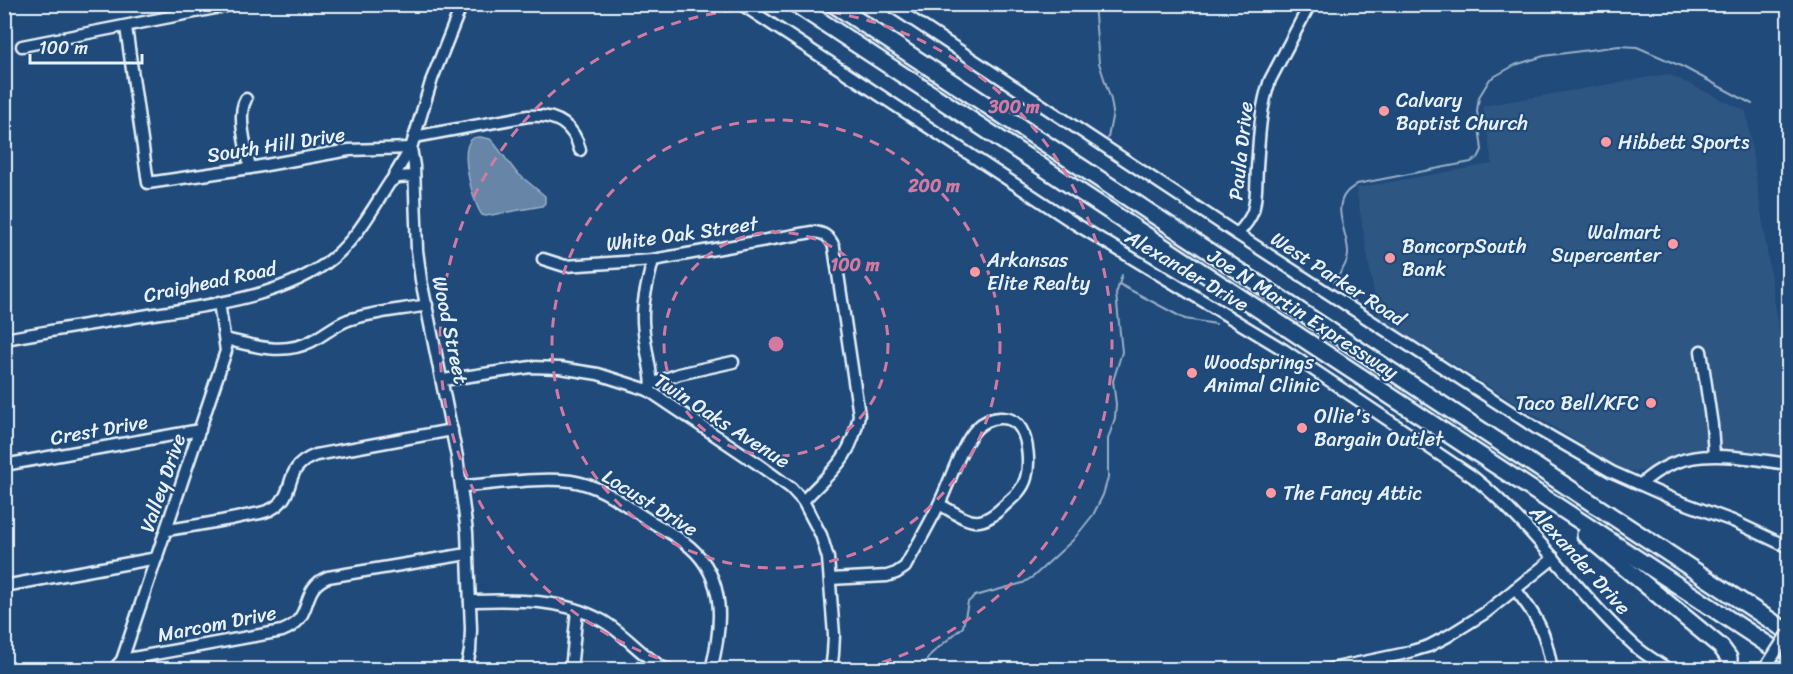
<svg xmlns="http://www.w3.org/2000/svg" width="1793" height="674" font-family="Sriracha,sans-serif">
  <rect width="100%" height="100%" fill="#1f4a7a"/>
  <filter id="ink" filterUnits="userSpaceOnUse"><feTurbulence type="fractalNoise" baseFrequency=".0167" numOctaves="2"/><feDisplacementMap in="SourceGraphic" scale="12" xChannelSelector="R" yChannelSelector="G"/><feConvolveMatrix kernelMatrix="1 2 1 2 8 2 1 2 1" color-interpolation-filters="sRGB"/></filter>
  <g filter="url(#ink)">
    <polygon fill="#2e5683" points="1668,74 1746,111 1788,391 1788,459 1734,451 1697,450 1678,454 1667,458 1648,470 1637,472 1621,469 1378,317 1356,188 1492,164 1483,106"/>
    <path fill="#6685a7" stroke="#9ab0c7" stroke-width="1.5" d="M480 137 490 139 494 143 516 172 545 196V203L542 206 486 216 482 215C473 203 459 151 471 140 474 137 476 137 480 137Z"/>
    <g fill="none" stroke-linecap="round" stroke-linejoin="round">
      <g stroke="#9ab0c7" stroke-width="2">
        <polyline points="1094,4 1099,63 1111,100 1113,112 1108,138"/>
        <path d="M1334 282C1339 274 1349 263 1348 252 1348 234 1332 209 1346 193 1349 189 1354 187 1357 184L1471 162 1478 158 1482 150 1477 111 1479 97 1490 79 1515 65 1544 56 1619 46 1637 47 1683 67 1752 104"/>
        <polyline points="1119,284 1185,319 1216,324"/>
        <polyline points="920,670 931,654 963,627 968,602 975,596 1023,583 1034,576 1073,540 1093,515 1103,495 1108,478 1108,439 1115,418 1116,404 1113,381 1122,352 1116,294 1122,275"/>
      </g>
      <defs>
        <g id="minor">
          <polyline points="462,4 432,79 411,148 414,166 417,250 421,280 457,457 467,532 471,629 470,651 466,670"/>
          <path d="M741 4 1074 223 1284 350 1473 477C1535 526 1577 594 1635 646 1645 655 1658 662 1669 670"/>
          <polyline points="889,4 1237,234 1539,430 1612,472 1673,499 1733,521 1788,547"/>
          <polyline points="126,27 148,183 250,168 349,150 411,148"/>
          <polyline points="22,46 236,4"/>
          <path d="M246 99C236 115 247 150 250 168"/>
          <path d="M414 137 528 116C555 114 573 123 580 150"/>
          <polyline points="391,181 411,148"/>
          <path d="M1237 234C1244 227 1250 220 1253 211 1257 198 1256 182 1257 168 1259 138 1260 109 1270 80L1310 4"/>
          <path d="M543 259 565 266 653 260 812 232C824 232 830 237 834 247L859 415C851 460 832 470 803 501"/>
          <path d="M4 339C46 332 88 324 130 318 194 307 282 300 333 258 358 237 373 208 390 182L398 177 414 176"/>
          <path d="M225 339C255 346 283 356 312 341 325 334 335 325 348 320 373 312 401 310 427 305"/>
          <polyline points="1701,351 1712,425 1714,455"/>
          <polyline points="443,380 531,367 560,368 598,374 648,390 755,462 791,488 803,501 821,535 828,558 834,635 833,654 831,670"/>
          <polyline points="652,384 679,374 733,362"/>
          <path d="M648 390 652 384C650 363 644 343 643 322 642 301 648 281 653 260"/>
          <polyline points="4,465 200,430"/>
          <path d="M1641 484C1685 443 1735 457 1788 464"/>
          <path d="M462 486C495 484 539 477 571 481 599 485 621 502 644 517 659 527 676 535 690 547 727 579 722 627 711 670"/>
          <path d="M167 530C193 526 219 522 245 516 255 514 267 513 275 507 298 491 281 468 316 455L452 430"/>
          <path d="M830 579 887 576 896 573 905 567C917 545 930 524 940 502 950 481 962 443 977 428 988 417 1011 412 1021 429 1028 441 1030 464 1026 478 1023 489 1015 496 1007 503 978 532 971 522 939 504"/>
          <polyline points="4,586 157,558"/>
          <path d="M1515 589C1538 618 1546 632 1552 670"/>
          <path d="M470 601C514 600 561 598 601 620 625 633 642 657 667 670"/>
          <path d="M122 660 282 631C316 618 298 589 328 577L467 554"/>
          <polyline points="113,670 122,660 226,351 219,302"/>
          <polyline points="571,670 577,611"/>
          <polyline points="1326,670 1402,654 1429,646 1448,636 1485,613 1554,558"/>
        </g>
        <g id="highway">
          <polyline points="795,4 1788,658"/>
          <polyline points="833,4 1788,632"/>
          <polyline points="1585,535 1721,647 1729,658 1729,670"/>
        </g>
      </defs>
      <use href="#minor" stroke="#e8f1f8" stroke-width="15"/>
      <use href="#highway" stroke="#e8f1f8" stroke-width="20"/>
      <use href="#minor" stroke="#1f4a7a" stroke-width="10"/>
      <use href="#highway" stroke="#1f4a7a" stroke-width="15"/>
      <defs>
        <polyline id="minor-bridge" points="1764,670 1788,633"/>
      </defs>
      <use href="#minor-bridge" stroke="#e8f1f8" stroke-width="15" stroke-linecap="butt"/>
      <use href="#minor-bridge" stroke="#1f4a7a" stroke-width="10"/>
    </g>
  </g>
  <g fill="none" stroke="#d37aa2" stroke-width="3" stroke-dasharray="10 8">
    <circle cx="776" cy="344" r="112"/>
    <circle cx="776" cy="344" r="224"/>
    <path d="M692 669A336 336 0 1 1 860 669"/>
  </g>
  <g fill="#ff9aa2" stroke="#1f4a7a" stroke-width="2">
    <circle cx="1384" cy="111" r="6"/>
    <circle cx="1606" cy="142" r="6"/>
    <circle cx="1673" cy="244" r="6"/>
    <circle cx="1390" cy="258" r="6"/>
    <circle cx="975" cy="272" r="6"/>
    <circle cx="1192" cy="373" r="6"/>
    <circle cx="1651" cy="403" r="6"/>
    <circle cx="1302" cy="428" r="6"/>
    <circle cx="1271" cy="493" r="6"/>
  </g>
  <g text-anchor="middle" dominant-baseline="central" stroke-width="4.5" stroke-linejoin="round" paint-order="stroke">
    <g font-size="20" fill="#e8f1f8" stroke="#1f4a7a" text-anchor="start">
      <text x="1396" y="100">Calvary<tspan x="1396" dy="23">Baptist Church</tspan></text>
      <text x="1618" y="142">Hibbett Sports</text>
      <text x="1661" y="232" text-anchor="end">Walmart<tspan x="1661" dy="23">Supercenter</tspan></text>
      <text x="1402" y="246">BancorpSouth<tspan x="1402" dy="23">Bank</tspan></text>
      <text x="987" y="260">Arkansas<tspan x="987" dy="23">Elite Realty</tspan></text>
      <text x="1204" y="362">Woodsprings<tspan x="1204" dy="23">Animal Clinic</tspan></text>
      <text x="1639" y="403" text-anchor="end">Taco Bell/KFC</text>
      <text x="1314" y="416">Ollie's<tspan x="1314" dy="23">Bargain Outlet</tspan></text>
      <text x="1283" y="493">The Fancy Attic</text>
    </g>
    <g font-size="20" fill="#e8f1f8" stroke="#1f4a7a">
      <text transform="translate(276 145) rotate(-9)">South Hill Drive</text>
      <text transform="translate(1241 151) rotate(-84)">Paula Drive</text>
      <text transform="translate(682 234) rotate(-8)">White Oak Street</text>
      <text transform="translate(1187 271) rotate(31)">Alexander Drive</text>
      <text transform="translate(1338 279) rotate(33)">West Parker Road</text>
      <text transform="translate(210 282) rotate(-12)">Craighead Road</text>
      <text transform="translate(1303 314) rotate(33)">Joe N Martin Expressway</text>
      <text transform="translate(450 330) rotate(78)">Wood Street</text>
      <text transform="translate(722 421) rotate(33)">Twin Oaks Avenue</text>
      <text transform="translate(99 430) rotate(-10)">Crest Drive</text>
      <text transform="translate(163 483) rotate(-71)">Valley Drive</text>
      <text transform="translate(650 503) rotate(32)">Locust Drive</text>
      <text transform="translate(1580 560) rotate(48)">Alexander Drive</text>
      <text transform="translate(217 624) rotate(-11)">Marcom Drive</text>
    </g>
  </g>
  <circle cx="776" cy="344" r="9" fill="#d37aa2" stroke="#1f4a7a" stroke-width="3"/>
  <g font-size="18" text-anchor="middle" font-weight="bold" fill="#d37aa2" stroke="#1f4a7a" stroke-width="4.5" stroke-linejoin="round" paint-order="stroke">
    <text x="1014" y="113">300 m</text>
    <text x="934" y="192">200 m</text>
    <text x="855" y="271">100 m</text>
  </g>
  <rect width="1793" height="674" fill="none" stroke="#1f4a7a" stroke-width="24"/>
  <rect x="12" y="12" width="1769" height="650" fill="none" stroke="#e8f1f8" stroke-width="2" filter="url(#ink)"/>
  <path d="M30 54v9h112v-9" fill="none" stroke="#e8f1f8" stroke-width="3"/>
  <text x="39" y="54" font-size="18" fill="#e8f1f8" stroke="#1f4a7a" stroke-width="4.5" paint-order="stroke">100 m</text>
</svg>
